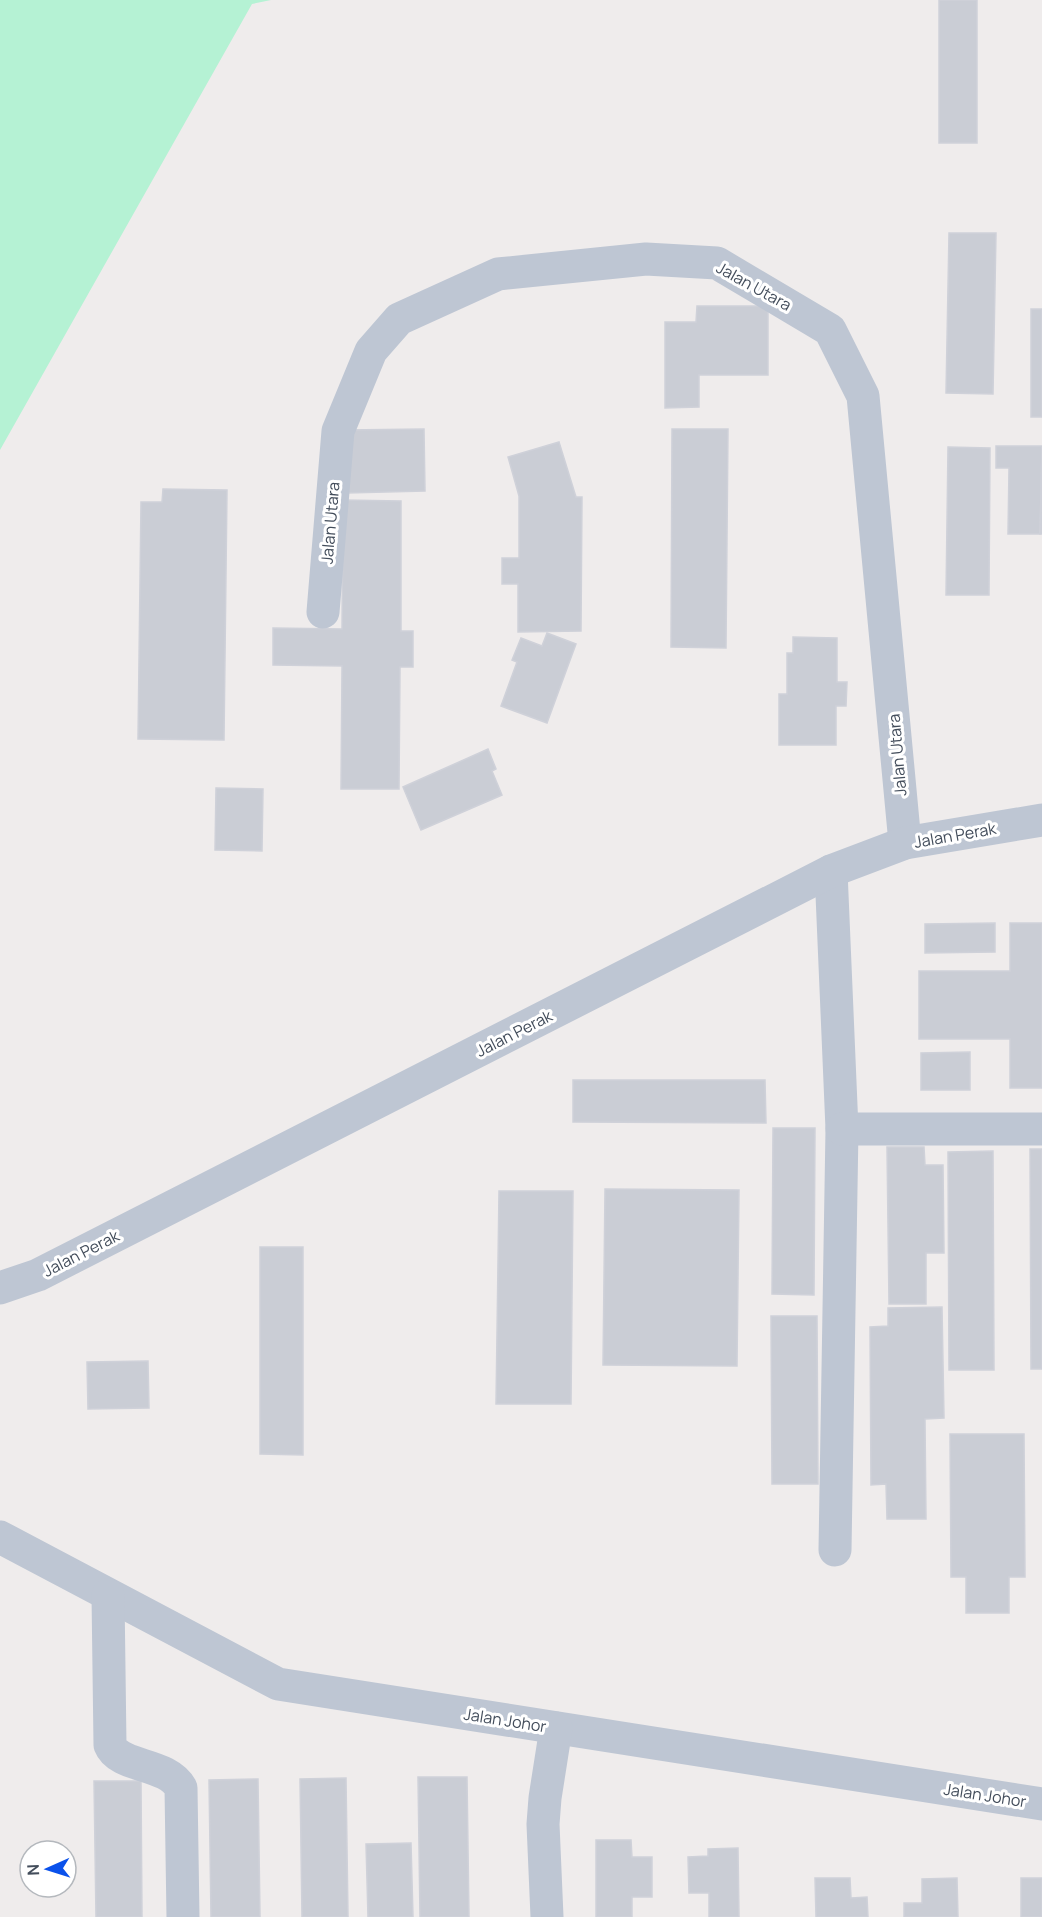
<svg xmlns="http://www.w3.org/2000/svg" width="1042" height="1917" font-family="Manrope,sans-serif">
  <rect width="100%" height="100%" fill="#efecec"/>
  <polygon fill="#b5f2d4" points="0,0 271,0 252,4 0,450"/>
  <g fill="#cacdd5" stroke="#cfd1d9" stroke-width="1.5">
    <rect x="939" y="0" width="38" height="143"/>
    <polygon points="949,233 996,233 993,394 946,393"/>
    <polygon points="697,306 768,306 768,375 699,375 699,407 665,408 665,322 696,322"/>
    <rect x="1031" y="309" width="11" height="108"/>
    <polygon points="424,429 425,491 347,493 346,430"/>
    <polygon points="672,429 728,429 726,648 671,647"/>
    <polygon points="559,442 576,497 582,497 581,631 518,632 518,584 502,584 502,558 519,558 519,496 508,457"/>
    <polygon points="996,446 1042,446 1040,534 1008,534 1009,468 996,468"/>
    <polygon points="1042,446 1042,534 1040,534"/>
    <polygon points="948,447 990,448 989,595 946,595"/>
    <polygon points="163,489 227,490 224,740 138,739 141,502 162,502"/>
    <polygon points="343,500 401,501 401,631 413,631 413,667 400,667 399,789 341,789 342,666 273,665 273,628 342,629"/>
    <polygon points="547,633 576,644 547,723 501,706 517,662 512,660 521,638 542,646"/>
    <polygon points="793,637 837,638 837,682 847,682 846,706 836,706 836,745 779,745 779,694 787,694 787,653 793,653"/>
    <polygon points="488,749 496,769 492,771 502,795 421,830 403,787"/>
    <polygon points="216,788 263,789 262,851 215,850"/>
    <polygon points="995,923 995,952 925,953 925,924"/>
    <polygon points="1010,923 1042,923 1042,1088 1010,1088 1010,1039 919,1039 919,971 1010,971"/>
    <polygon points="970,1052 970,1090 921,1090 921,1053"/>
    <polygon points="573,1080 765,1080 766,1123 573,1122"/>
    <polygon points="773,1128 815,1128 814,1295 772,1294"/>
    <polygon points="887,1147 924,1147 925,1165 943,1165 944,1253 926,1253 926,1304 889,1304"/>
    <polygon points="1030,1149 1042,1149 1042,1369 1031,1369"/>
    <polygon points="993,1151 994,1370 949,1370 948,1152"/>
    <polygon points="605,1189 739,1190 737,1366 603,1365"/>
    <polygon points="499,1191 573,1191 571,1404 496,1404"/>
    <polygon points="260,1247 303,1247 303,1455 260,1454"/>
    <polygon points="942,1307 944,1418 925,1419 926,1519 887,1519 886,1484 871,1485 870,1327 888,1326 888,1308"/>
    <polygon points="771,1316 817,1316 818,1484 772,1484"/>
    <polygon points="148,1361 149,1408 88,1409 87,1362"/>
    <polygon points="950,1434 1024,1434 1025,1577 1009,1577 1009,1613 966,1613 966,1577 951,1577"/>
    <polygon points="418,1777 467,1777 469,1917 420,1917"/>
    <polygon points="346,1778 348,1917 302,1917 300,1779"/>
    <polygon points="258,1779 260,1917 211,1917 209,1780"/>
    <polygon points="94,1781 141,1781 142,1917 96,1917"/>
    <polygon points="596,1840 631,1840 632,1857 652,1857 652,1897 632,1897 632,1917 596,1917"/>
    <polygon points="411,1843 413,1917 368,1917 366,1844"/>
    <polygon points="738,1848 739,1917 709,1917 709,1893 689,1893 688,1857 708,1856 708,1849"/>
    <polygon points="815,1878 850,1878 851,1898 867,1897 868,1917 816,1917"/>
    <polygon points="957,1878 958,1917 904,1917 904,1903 922,1903 922,1879"/>
    <rect x="1021" y="1878" width="21" height="39"/>
  </g>
  <g fill="none" stroke-linecap="round" stroke-linejoin="round">
    <g stroke="#bec6d3" stroke-width="33">
      <polyline points="323,612 338,431 371,351 399,319 498,274 646,259 717,263 830,330 863,396 905,843"/>
      <polyline points="831,871 842,1129 835,1550"/>
      <polyline points="842,1129 1042,1129"/>
      <polyline points="0,1288 38,1275 831,871 905,843 1042,820"/>
      <polyline points="0,1537 278,1684 1042,1804"/>
      <path d="M108 1595 110 1745C119 1768 167 1762 181 1788L183 1917"/>
      <polyline points="547,1917 543,1824 545,1798 556,1728"/>
    </g>
  </g>
  <g text-anchor="middle" dominant-baseline="central" stroke-width="6" stroke-linejoin="round" paint-order="stroke">
    <g font-size="16" fill="#434d5b" stroke="#fff">
      <text transform="translate(754 286) rotate(29)">Jalan Utara</text>
      <text transform="translate(330 523) rotate(-85)">Jalan Utara</text>
      <text transform="translate(897 755) rotate(-95)">Jalan Utara</text>
      <text transform="translate(955 835) rotate(-10)">Jalan Perak</text>
      <text transform="translate(514 1033) rotate(-27)">Jalan Perak</text>
      <text transform="translate(81 1253) rotate(-27)">Jalan Perak</text>
      <text transform="translate(505 1720) rotate(9)">Jalan Johor</text>
      <text transform="translate(985 1795) rotate(9)">Jalan Johor</text>
    </g>
  </g>
  <g transform="translate(48 1869) rotate(267)"><circle r="28" fill="#ffffff" stroke="#b4b8bd" stroke-width="1.5"/>
  <path d="M0-4.5L10 22L0 15L-10 22Z" fill="#0a51eb"/>
  <text y="-9" font-size="16" font-weight="bold" text-anchor="middle" fill="#434d5b">N</text>
  </g>
</svg>
